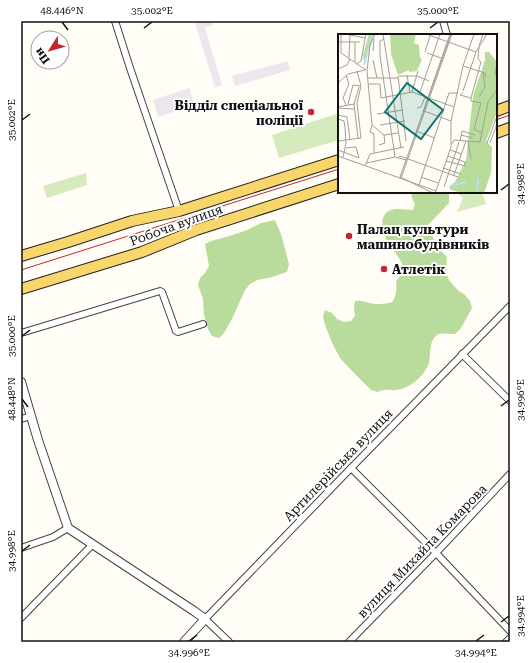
<svg xmlns="http://www.w3.org/2000/svg" width="531" height="663" font-family="'Roboto Serif',serif">
  <rect width="100%" height="100%" fill="#fffdf5"/>
  <g fill="#eee6ef">
    <polygon points="200,21 212,21 213,25 205,28 222,85 215,87 195,23"/>
    <polygon points="288,61 290,70 235,86 232,76"/>
    <polygon points="189,88 195,105 158,117 153,100"/>
  </g>
  <g fill="#d5ebbd">
    <polygon points="339,113 339,140 279,158 272,135"/>
    <polygon points="86,173 87,185 47,198 43,186"/>
    <polygon points="458,192 482,192 486,204 457,212 463,198 458,194"/>
  </g>
  <g fill="#b9dc9c">
    <path d="M411 192H449V203L428 225 436 245 437 250H440L447 257 446 273 449 280 454 286 459 291 465 295 470 301 472 308 461 328 455 334C450 334 443 333 439 334 428 339 431 354 429 363 427 368 424 373 421 376 415 383 405 389 396 390 388 391 387 388 378 392L371 390 355 374 340 358 333 345 325 325 323 317 325 310 332 313 337 319 344 322 351 321 355 316 354 308 355 301C364 300 366 303 375 304 381 304 386 304 392 302 397 295 397 289 396 281 400 277 404 273 403 267 402 260 394 252 390 246 384 237 376 215 391 210 397 208 406 210 413 210L415 204 412 198Z"/>
    <polygon points="275,220 281,234 289,264 287,272 272,277 257,280 250,284 245,290 232,319 224,333 219,338 212,336 208,329 204,315 203,299 198,285 200,278 205,273 209,266 205,244 211,241 233,235 247,230 261,223"/>
  </g>
  <g fill="none" stroke-linecap="round" stroke-linejoin="round">
    <defs>
      <g id="minor">
        <polyline points="115,21 130,68 179,211"/>
        <polyline points="443,21 447,35"/>
        <polyline points="21,333 160,291 162,292 175,328 176,331 178,332 203,324"/>
        <polyline points="462,354 510,401"/>
        <polyline points="21,419 31,416"/>
        <polyline points="351,468 436,553 510,631"/>
        <polyline points="21,548 53,537 68,528"/>
        <polyline points="21,618 93,544"/>
        <polyline points="229,642 205,619 351,468 510,306"/>
        <polyline points="349,642 436,553 510,474"/>
        <polyline points="506,642 510,638"/>
      </g>
      <polyline id="tertiary" points="21,382 38,440 68,528 194,611 205,619 184,642"/>
      <g id="primary">
        <polyline points="496,111 510,106"/>
        <polyline points="496,133 510,128"/>
        <polyline points="21,256 68,242 132,221 179,211 201,204 339,160"/>
        <polyline points="21,289 142,252 196,230 339,184"/>
      </g>
    </defs>
    <use href="#minor" stroke="#444" stroke-width="8"/>
    <use href="#tertiary" stroke="#444" stroke-width="10"/>
    <use href="#primary" stroke="#222" stroke-width="12"/>
    <use href="#minor" stroke="#fff" stroke-width="6"/>
    <use href="#tertiary" stroke="#fff" stroke-width="8"/>
    <use href="#primary" stroke="#f9d66b" stroke-width="10"/>
    <g stroke="#c4262e" stroke-width="1">
      <polyline points="496,120 510,115"/>
      <polyline points="21,270 339,169"/>
    </g>
  </g>
  <path fill="none" stroke="#111" stroke-width="1.5" d="M62 22 68 30M144 28 152 22M430 28 438 22M22 120 30 114M501 190 509 184M22 336 30 330M22 399 28 407M501 406 509 400M22 551 30 545M501 622 509 616M189 641 197 635M476 641 484 635"/>
  <g fill="#c4262e" stroke="#fff" stroke-width="1.5">
    <circle cx="311" cy="112" r="4"/>
    <circle cx="349" cy="236" r="4"/>
    <circle cx="384" cy="269" r="4"/>
  </g>
  <g text-anchor="middle" dominant-baseline="central" stroke-width="4" stroke-linejoin="round" paint-order="stroke">
    <g font-size="13" font-weight="bold" fill="#111" stroke="#fff" text-anchor="start">
      <text x="303" y="105" text-anchor="end">Відділ спеціальної<tspan x="303" dy="15">поліції</tspan></text>
      <text x="357" y="229">Палац культури<tspan x="357" dy="15">машинобудівників</tspan></text>
      <text x="392" y="269">Атлетік</text>
    </g>
    <g font-size="13" fill="#111" stroke="#fff">
      <text transform="translate(176 225) rotate(-20)">Робоча вулиця</text>
      <text transform="translate(338 465) rotate(-46)">Артилерійська вулиця</text>
      <text transform="translate(422 551) rotate(-46)">вулиця Михайла Комарова</text>
    </g>
  </g>
  <g transform="translate(338 34)">
    <rect width="159" height="159" fill="#fffdf5"/>
    <path d="M31 0H37L26 29 25 21ZM52 0H78L76 9 81 11 82 24 84 25 79 37 71 38V36L60 41 53 20ZM147 18H151L159 28V78L148 107 154 113 153 139 146 159H125L113 156 111 153 117 148 128 126 135 62 147 26Z" fill="#b9dc9c"/>
    <path fill="none" stroke="#b9e0f7" stroke-width="2" d="M26 31 35 0M112 152 128 148M139 159 140 144"/>
    <path fill="none" stroke="#a09f9a" stroke-width="1" d="M45 0 63 114M88 0 138 18M12 1 27 4M46 5 42 7V22L57 123M0 8H22M141 12 145 0M141 13 140 25 143 28 133 64V67L143 69 136 95 144 99M35 17 36 5M87 18 92 2M3 19 28 36M3 19V0M89 19 103 24M11 24 12 0M35 26 39 44M17 28V8M18 30 23 27 28 0M159 31 157 39 159 43M125 32 147 39 148 43M0 35 9 31 12 25M69 41 72 59M60 42 68 107M61 42H79L91 47M30 44H60M0 49 10 40 27 36M31 50H42L43 64 74 58 116 73M125 57 138 18 149 0M74 58 80 37M125 58 122 61 133 64M81 61 102 0M141 63 147 53 145 39M10 70 15 51 22 52M8 71 5 64 11 50 8 41M0 73 16 70M0 74 16 75M79 74 83 73 87 63M86 77 113 87M85 78 112 0M39 80 65 76M0 81 9 83 12 106M0 85 6 87 7 93 8 109 5 123M34 91 29 37 32 11 37 0M34 91 32 98 36 100V119M34 91 46 101 47 109 41 111M42 91 67 87M78 97 97 104M46 101 60 99M123 101 135 104M20 104 16 70 21 53M0 107 23 104 19 69 23 52 19 37M122 107 124 97 137 101M130 107 133 125M149 109 159 82M152 109 159 90M114 110 116 106 142 108 150 68 159 56M0 116 21 124 18 113 8 114M112 116 124 120M0 122 98 157 97 159M60 124 62 122 120 143M108 127 127 132V128L110 122M28 129 57 123 68 126M27 132 32 120 66 113M105 134 123 140M116 141 128 107M83 143 100 149M63 144 114 0M81 151 111 59H120M106 153 121 108M98 157 113 113V87L125 32 136 0M95 159 62 143 113 0"/>
    <path fill="#0f766e" fill-opacity="0.15" stroke="#0f766e" stroke-width="2" d="M69 49 105 76 83 105 47 78Z"/>
    <rect width="159" height="159" fill="none" stroke="#111" stroke-width="2"/>
  </g>
  <rect width="531" height="663" fill="none" stroke="#ffffff" stroke-width="44"/>
  <g transform="translate(50 50) rotate(233)"><circle r="19" fill="#ffffff" stroke="#a0a0a0"/>
  <path d="M0-3L7 15L0 10L-7 15Z" fill="#c4262e"/>
  <text y="-6" font-size="11" font-weight="bold" text-anchor="middle" fill="#111111">Пн</text>
  </g>
  <rect x="22" y="22" width="487" height="619" fill="none" stroke="#111" stroke-width="1.5"/>
  <g font-size="10" text-anchor="middle" fill="#111">
    <text x="62" y="14">48.446°N</text>
    <text x="152" y="14">35.002°E</text>
    <text x="438" y="14">35.000°E</text>
    <text transform="translate(11 120) rotate(-90)" y="4">35.002°E</text>
    <text transform="translate(520 184) rotate(-90)" y="4">34.998°E</text>
    <text transform="translate(11 336) rotate(-90)" y="4">35.000°E</text>
    <text transform="translate(11 399) rotate(-90)" y="4">48.448°N</text>
    <text transform="translate(520 400) rotate(-90)" y="4">34.996°E</text>
    <text transform="translate(11 551) rotate(-90)" y="4">34.998°E</text>
    <text transform="translate(520 616) rotate(-90)" y="4">34.994°E</text>
    <text x="189" y="656">34.996°E</text>
    <text x="476" y="656">34.994°E</text>
  </g>
</svg>
